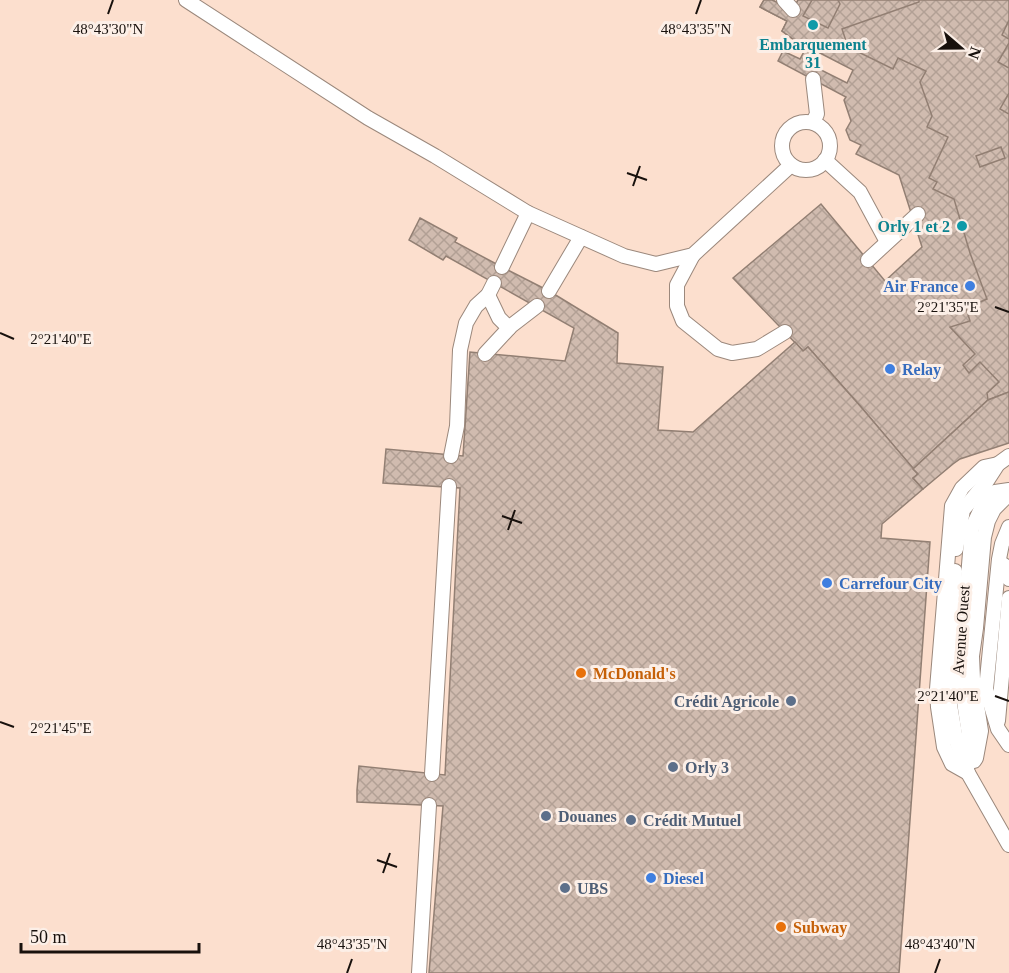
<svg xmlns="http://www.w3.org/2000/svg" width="1009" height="973" font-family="Georgia,serif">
  <defs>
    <pattern id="building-cross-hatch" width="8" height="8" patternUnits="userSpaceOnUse" patternTransform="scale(1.5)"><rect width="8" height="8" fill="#d0bbaf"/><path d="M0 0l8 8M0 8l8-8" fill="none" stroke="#b2a095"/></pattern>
  </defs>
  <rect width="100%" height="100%" fill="#fcefe7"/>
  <rect fill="#fcdfce" x="0" y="0" width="1009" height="973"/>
  <g fill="url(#building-cross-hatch)" stroke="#927f73" stroke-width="1.5" fill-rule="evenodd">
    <polygon points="764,0 772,0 793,10 798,0 875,0 837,13 848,47 807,46 793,39 782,31 787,21 760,7"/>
    <path d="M764 0H772L793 10 798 0H812L803 16 828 28 840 4 838 0H1009V392L988 400 913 469 861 407 808 347 803 351 733 278 821 204 885 281 922 247 899 175 856 154 861 145 850 140 846 130 851 121 844 100 846 97 778 61 783 51 800 59 807 46 793 39 782 31 787 21 760 7ZM818 52 853 70 847 83 811 65Z"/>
    <path d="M919 0H1009V20L1002 35 1009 39V43L998 62 1009 68V93L1000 109 1009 114V392L988 400 987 393 999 382 980 362 969 373 963 365 975 354 950 327 970 321 966 308 987 299 970 253 954 199 933 189 937 182 929 178 948 137 927 127 932 116 920 82 926 71 898 58 893 69 848 47 842 29 919 2ZM1001 147 1005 158 980 167 976 156Z"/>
    <polygon points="420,218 457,238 455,242 502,267 549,291 618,333 617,363 663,367 658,430 693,432 795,342 803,351 808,347 861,407 918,474 913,478 923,489 882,524 881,538 930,542 899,973 429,973 443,806 357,802 357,790 359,766 445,775 460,488 383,483 386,449 463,456 470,352 565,361 574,328 446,256 443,260 409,240"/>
    <polygon points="1009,392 1009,443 960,459 953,464 923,489 913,478 918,474 913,469 988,400"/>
  </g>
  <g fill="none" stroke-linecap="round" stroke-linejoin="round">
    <defs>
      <g id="lane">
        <polyline points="186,0 368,118 435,156 528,213 624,256 656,264 693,255 791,165"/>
        <polyline points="784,0 793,10"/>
        <polyline points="813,79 817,114 813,122"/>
        <circle cx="806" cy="146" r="24"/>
        <polyline points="825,160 860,192 887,242"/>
        <polyline points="693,255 677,285 677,306 683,321 718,349 732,353 757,349 785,332"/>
        <polyline points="868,260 918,214"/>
        <polyline points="502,267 528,213"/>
        <polyline points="549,291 581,237"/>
        <polyline points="488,295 499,318 509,328"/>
        <polyline points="485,354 511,326 537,306"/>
        <polyline points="451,456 457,426 460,350 466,323 476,306 488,295 494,283"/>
        <polyline points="998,464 984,467 962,488 952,506 937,689 938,707 944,747 952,764 968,773 1009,845"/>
        <polyline points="1009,527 1002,544 999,559 986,689 998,729 1009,745"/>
        <polyline points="956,549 963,510 987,481 998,464 1009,456"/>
        <polyline points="999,562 1007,567 1009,579"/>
        <polyline points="955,571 949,699 956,740 968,773"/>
        <polyline points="998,721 1009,598"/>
        <polyline points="974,761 976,758 981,731 973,679 972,656 976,628 984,537 988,521 994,509 1009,494"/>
        <polyline points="968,765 969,735 962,688 961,673 963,639 972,528 984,502 995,492 1009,490"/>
        <polyline points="432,774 449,486"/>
        <polyline points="419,973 429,805"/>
      </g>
    </defs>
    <use href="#lane" stroke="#9b887c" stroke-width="16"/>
    <use href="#lane" stroke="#fff" stroke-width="14"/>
  </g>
  <path fill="none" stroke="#18110d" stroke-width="2" d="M108 14 113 0M696 14 701 0M627 173 647 180M633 186 640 166M995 307 1009 312M0 333 14 339M502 516 522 523M508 530 515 510M995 696 1009 701M0 722 14 727M377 860 397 867M383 873 390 853M347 973 352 959M935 973 940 959"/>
  <g fill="#0f9aa8" stroke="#fcefe7" stroke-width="2">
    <circle cx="813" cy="25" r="6"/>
    <circle cx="962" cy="226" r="6"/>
  </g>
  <g fill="#3f7fe0" stroke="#fcefe7" stroke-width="2">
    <circle cx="970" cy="286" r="6"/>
    <circle cx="890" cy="369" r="6"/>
    <circle cx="827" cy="583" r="6"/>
    <circle cx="651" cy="878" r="6"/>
  </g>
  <g fill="#e8710a" stroke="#fcefe7" stroke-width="2">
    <circle cx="581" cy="673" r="6"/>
    <circle cx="781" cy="927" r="6"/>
  </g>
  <g fill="#5c6f8a" stroke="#fcefe7" stroke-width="2">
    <circle cx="791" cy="701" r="6"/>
    <circle cx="673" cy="767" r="6"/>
    <circle cx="546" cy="816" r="6"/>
    <circle cx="631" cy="820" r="6"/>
    <circle cx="565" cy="888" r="6"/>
  </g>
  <g text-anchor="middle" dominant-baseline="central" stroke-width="6" stroke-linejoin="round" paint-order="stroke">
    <g font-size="16" font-weight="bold" fill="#0d838f" stroke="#fcefe7">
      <text x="813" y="44">Embarquement<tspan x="813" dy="18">31</tspan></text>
      <text x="950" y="226" text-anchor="end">Orly 1 et 2</text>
    </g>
    <g font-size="16" font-weight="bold" fill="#366cbe" stroke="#fcefe7" text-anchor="start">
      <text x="958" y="286" text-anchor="end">Air France</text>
      <text x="902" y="369">Relay</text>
      <text x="839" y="583">Carrefour City</text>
      <text x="663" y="878">Diesel</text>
    </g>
    <g font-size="16" fill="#18110d" stroke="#fcefe7">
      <text transform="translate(961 630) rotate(-86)">Avenue Ouest</text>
    </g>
    <g font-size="16" font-weight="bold" fill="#c56008" stroke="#fcefe7" text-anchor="start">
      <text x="593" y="673">McDonald's</text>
      <text x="793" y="927">Subway</text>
    </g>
    <g font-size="16" font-weight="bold" fill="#4e5e75" stroke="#fcefe7" text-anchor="start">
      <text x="779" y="701" text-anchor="end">Crédit Agricole</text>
      <text x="685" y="767">Orly 3</text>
      <text x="558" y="816">Douanes</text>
      <text x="643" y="820">Crédit Mutuel</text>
      <text x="577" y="888">UBS</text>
    </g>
  </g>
  <g font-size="15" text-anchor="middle" fill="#18110d" stroke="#fcefe7" stroke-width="6" stroke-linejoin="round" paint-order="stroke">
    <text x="108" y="34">48°43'30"N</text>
    <text x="696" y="34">48°43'35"N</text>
    <text x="948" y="312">2°21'35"E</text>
    <text x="61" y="344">2°21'40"E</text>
    <text x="948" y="701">2°21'40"E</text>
    <text x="61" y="733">2°21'45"E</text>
    <text x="352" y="949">48°43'35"N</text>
    <text x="940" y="949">48°43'40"N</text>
  </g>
  <g transform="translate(961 48) rotate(110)" stroke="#fcefe7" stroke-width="4.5" paint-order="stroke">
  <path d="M0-4.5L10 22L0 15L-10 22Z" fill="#18110d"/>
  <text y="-9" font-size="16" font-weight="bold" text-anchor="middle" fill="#18110d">N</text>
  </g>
  <path d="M21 943v9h178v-9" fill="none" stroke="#18110d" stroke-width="3"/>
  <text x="30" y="943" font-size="18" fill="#18110d" stroke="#fcefe7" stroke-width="4.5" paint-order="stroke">50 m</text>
</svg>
